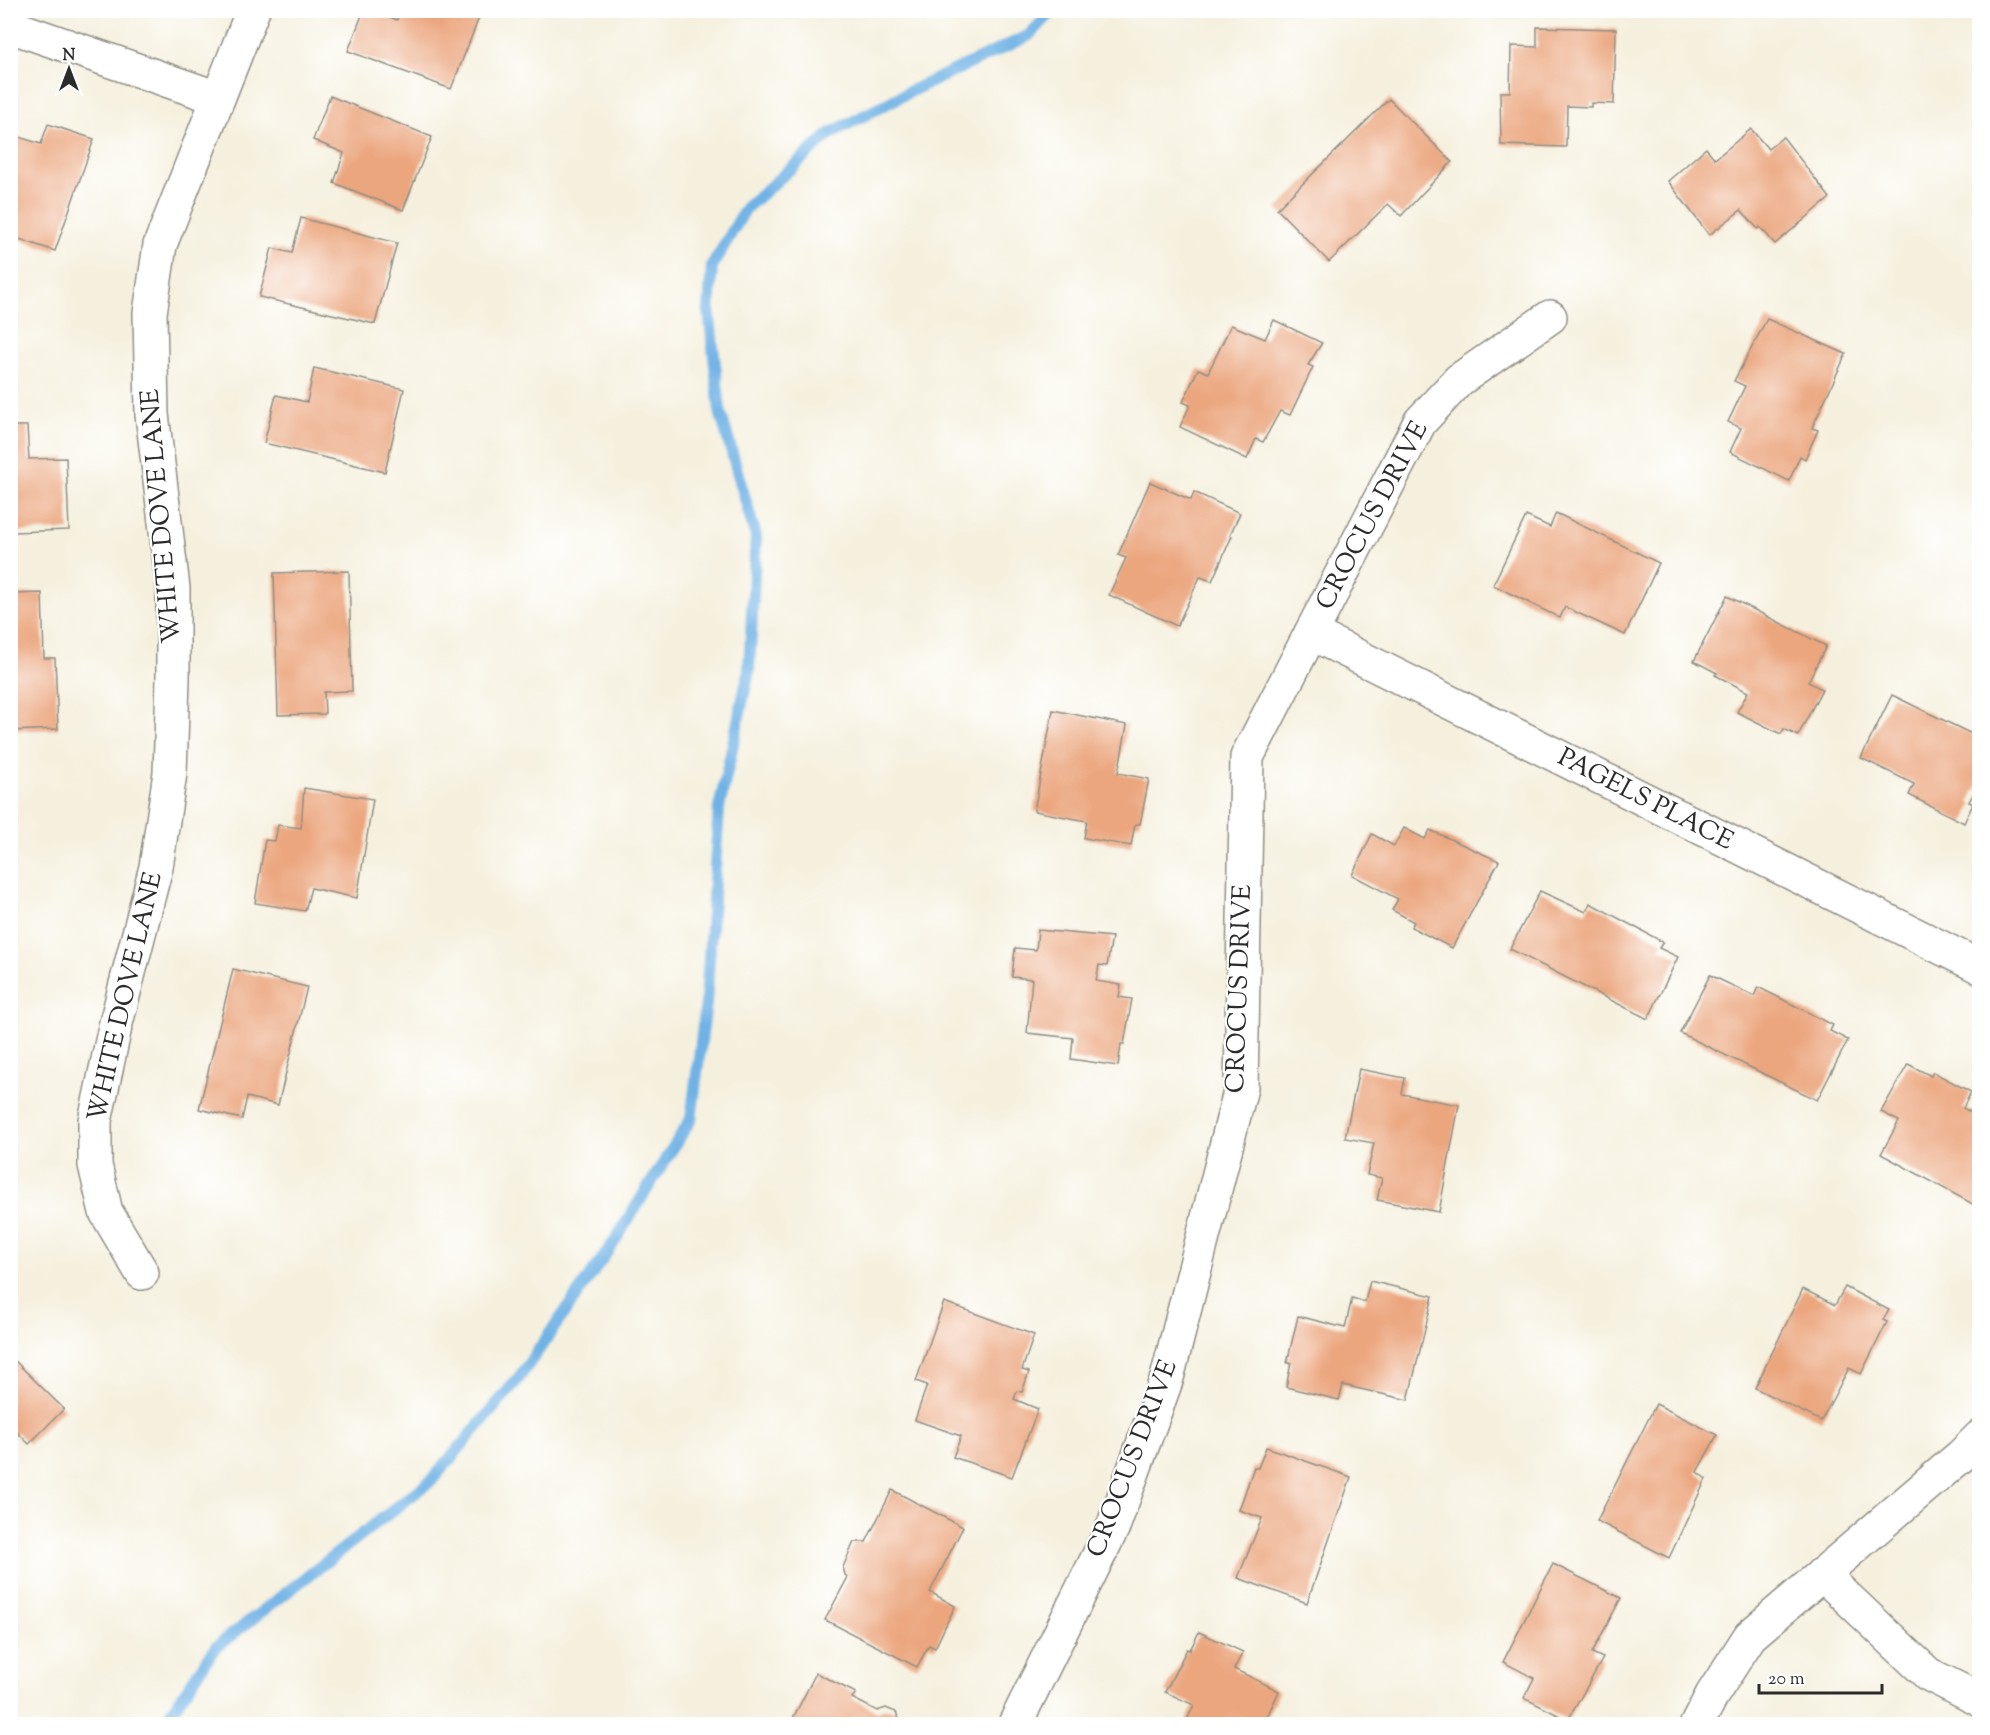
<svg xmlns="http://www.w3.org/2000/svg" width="1990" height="1735" font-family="'Sorts Mill Goudy',serif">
  <rect width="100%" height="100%" fill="#fff"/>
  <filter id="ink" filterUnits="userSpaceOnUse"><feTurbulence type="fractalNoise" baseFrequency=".0167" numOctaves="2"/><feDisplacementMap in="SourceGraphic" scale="12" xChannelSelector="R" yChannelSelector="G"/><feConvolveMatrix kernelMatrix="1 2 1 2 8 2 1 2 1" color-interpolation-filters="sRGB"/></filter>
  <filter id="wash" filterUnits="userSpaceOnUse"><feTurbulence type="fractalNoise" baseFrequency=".008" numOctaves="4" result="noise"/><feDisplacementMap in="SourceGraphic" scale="24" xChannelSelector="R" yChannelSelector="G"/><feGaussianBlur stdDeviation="1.35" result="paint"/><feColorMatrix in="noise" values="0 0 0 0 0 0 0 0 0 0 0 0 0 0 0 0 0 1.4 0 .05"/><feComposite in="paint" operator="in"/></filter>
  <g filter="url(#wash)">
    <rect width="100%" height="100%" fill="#f5f0de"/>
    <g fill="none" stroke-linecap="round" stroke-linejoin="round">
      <polyline stroke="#6fb2e5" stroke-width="12" points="163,1724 216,1647 432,1480 518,1379 612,1245 691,1119 706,1003 719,808 749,671 756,537 720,411 709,310 712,266 746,208 831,133 909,92 1028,36 1054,10"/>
    </g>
    <g id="blocks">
      <g fill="#eba67e">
        <polygon points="364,10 373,10 397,20 401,10 470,10 480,15 451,89 348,51"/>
        <polygon points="1537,27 1616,29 1614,104 1591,103 1591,107 1567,106 1566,147 1501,145 1500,92 1510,92 1511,46 1537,47"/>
        <polygon points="330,96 432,137 403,210 334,183 344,153 313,140"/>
        <polygon points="1389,99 1452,162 1401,216 1388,204 1329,262 1277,209"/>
        <polygon points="48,124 94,139 55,251 10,236 10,134 41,144"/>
        <polygon points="1751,129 1768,149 1783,137 1830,198 1775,244 1760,227 1758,229 1741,210 1709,235 1668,181 1706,148 1715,159"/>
        <polygon points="301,218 397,243 375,324 259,297 272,248 292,253"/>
        <polygon points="1767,319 1846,354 1812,428 1818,430 1805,459 1800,456 1789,481 1730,452 1741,428 1728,422 1745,386 1734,381"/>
        <polygon points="1274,320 1322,343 1308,365 1313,367 1290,415 1280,411 1263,442 1256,439 1247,459 1180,427 1190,405 1183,402 1198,369 1208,373 1231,325 1265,339"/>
        <polygon points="314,368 404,389 385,472 264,443 276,395 307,402"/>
        <polygon points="10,426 27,426 29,459 66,458 69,530 14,532 13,516 10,516"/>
        <polygon points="1150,482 1191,500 1194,492 1240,513 1230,535 1232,536 1212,581 1200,577 1177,626 1109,595 1126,558 1118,555"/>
        <polygon points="1556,513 1659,563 1625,635 1565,607 1560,618 1493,585 1526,516 1550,527"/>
        <polygon points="349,571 352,691 324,692 325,714 278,715 274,573"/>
        <polygon points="42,593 44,658 55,658 58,729 10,731 10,594"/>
        <polygon points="1727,596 1826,646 1808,682 1822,689 1798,736 1784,729 1781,734 1737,712 1748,692 1715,675 1717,673 1694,661"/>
        <polygon points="1892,695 1980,738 1980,781 1969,802 1973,804 1964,823 1909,795 1914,784 1861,758"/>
        <polygon points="1053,710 1127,725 1118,773 1149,779 1140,824 1135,824 1131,846 1084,838 1087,821 1034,811"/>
        <polygon points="304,788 373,799 357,898 311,888 305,911 255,903 265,840 275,841 278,825 301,828"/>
        <polygon points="1404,828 1425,839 1430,830 1499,861 1452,948 1411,927 1414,922 1392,910 1398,899 1352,875 1372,834 1394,846"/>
        <polygon points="1540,891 1586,912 1590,903 1663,942 1659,948 1678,957 1648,1019 1510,949"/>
        <polygon points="1038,930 1112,937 1107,966 1099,965 1096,981 1121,985 1119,997 1132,999 1124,1044 1121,1044 1118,1066 1071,1059 1073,1038 1027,1033 1032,979 1012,977 1015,948 1036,950"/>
        <polygon points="233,969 307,987 278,1105 247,1097 242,1119 199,1109"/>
        <polygon points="1710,975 1754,996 1758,987 1833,1025 1830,1031 1848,1040 1817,1100 1680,1033"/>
        <polygon points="1908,1064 1931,1076 1933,1072 1971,1092 1963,1108 1980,1117 1980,1208 1881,1154 1899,1121 1881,1112"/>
        <polygon points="1359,1069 1405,1078 1402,1094 1459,1105 1439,1212 1377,1200 1382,1178 1367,1175 1374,1143 1345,1138"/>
        <polygon points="1370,1281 1433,1296 1408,1400 1343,1385 1339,1400 1286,1387 1291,1363 1287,1363 1298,1316 1345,1328 1352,1298 1365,1302"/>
        <polygon points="1845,1287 1889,1310 1883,1320 1887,1322 1861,1374 1849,1368 1821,1421 1755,1388 1803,1289 1835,1305"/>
        <polygon points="944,1302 1034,1335 1022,1370 1029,1372 1022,1392 1017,1391 1014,1399 1038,1409 1012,1477 953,1457 961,1436 915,1420 927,1385 916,1381"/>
        <polygon points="14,1360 64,1409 29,1444 17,1432 10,1439 10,1364"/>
        <polygon points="1656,1404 1717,1435 1697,1472 1706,1479 1669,1558 1597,1521"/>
        <polygon points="1266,1447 1351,1477 1307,1603 1238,1578 1262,1518 1239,1510 1254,1467 1258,1468"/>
        <polygon points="892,1490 963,1527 930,1592 955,1606 935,1648 929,1645 917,1667 825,1620 848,1577 845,1575 843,1567 854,1542 866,1542"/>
        <polygon points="1553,1564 1621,1598 1592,1653 1603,1658 1568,1720 1524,1698 1534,1678 1503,1662"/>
        <polygon points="1199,1632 1243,1652 1234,1669 1279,1691 1267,1717 1277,1722 1276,1724 1185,1724 1194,1705 1165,1692 1187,1649 1190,1650"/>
        <polygon points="816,1673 856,1693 852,1698 877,1711 886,1708 896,1712 899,1719 898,1724 790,1724"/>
      </g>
    </g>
  </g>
  <g filter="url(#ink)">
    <use href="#blocks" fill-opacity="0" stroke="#908e84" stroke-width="1.5"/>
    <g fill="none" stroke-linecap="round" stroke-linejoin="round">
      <defs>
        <g id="minor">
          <polyline points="10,26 218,98"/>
          <polyline points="1311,633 1980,967"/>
          <polyline points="142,1273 106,1212 95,1165 95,1121 115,1027 156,867 170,773 173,679 173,588 152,414 150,313 160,245 253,10"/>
          <polyline points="1822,1574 1928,1674 1980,1700"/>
          <polyline points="1015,1724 1113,1527 1167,1378 1241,1088 1247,757 1420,422 1459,380 1550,317"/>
          <polyline points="1697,1724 1712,1695 1750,1636 1962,1455 1980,1437"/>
        </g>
      </defs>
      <use href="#minor" stroke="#908e84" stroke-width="36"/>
      <use href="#minor" stroke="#fff" stroke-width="33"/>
    </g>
  </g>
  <g text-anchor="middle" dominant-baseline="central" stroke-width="4.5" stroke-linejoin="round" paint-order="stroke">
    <g font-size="26" fill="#2b2b2b" stroke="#fff">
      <text transform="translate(162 516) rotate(-95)">WHITE DOVE LANE</text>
      <text transform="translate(1373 516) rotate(-62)">CROCUS DRIVE</text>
      <text transform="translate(1645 800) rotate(27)">PAGELS PLACE</text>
      <text transform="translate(1240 989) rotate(-88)">CROCUS DRIVE</text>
      <text transform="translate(126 997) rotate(-77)">WHITE DOVE LANE</text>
      <text transform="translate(1133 1459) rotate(-69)">CROCUS DRIVE</text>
    </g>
  </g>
  <rect width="1990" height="1735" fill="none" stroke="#fff" stroke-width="36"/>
  <g transform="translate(69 69)" stroke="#ffffff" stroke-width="4.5" paint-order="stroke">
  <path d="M0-4.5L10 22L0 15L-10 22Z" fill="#2b2b2b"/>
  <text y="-9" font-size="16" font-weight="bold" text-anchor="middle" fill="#2b2b2b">N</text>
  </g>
  <path d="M1759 1684v9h123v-9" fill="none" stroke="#2b2b2b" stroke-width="3"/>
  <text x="1768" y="1684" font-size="18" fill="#2b2b2b" stroke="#ffffff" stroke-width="4.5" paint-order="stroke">20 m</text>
</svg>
